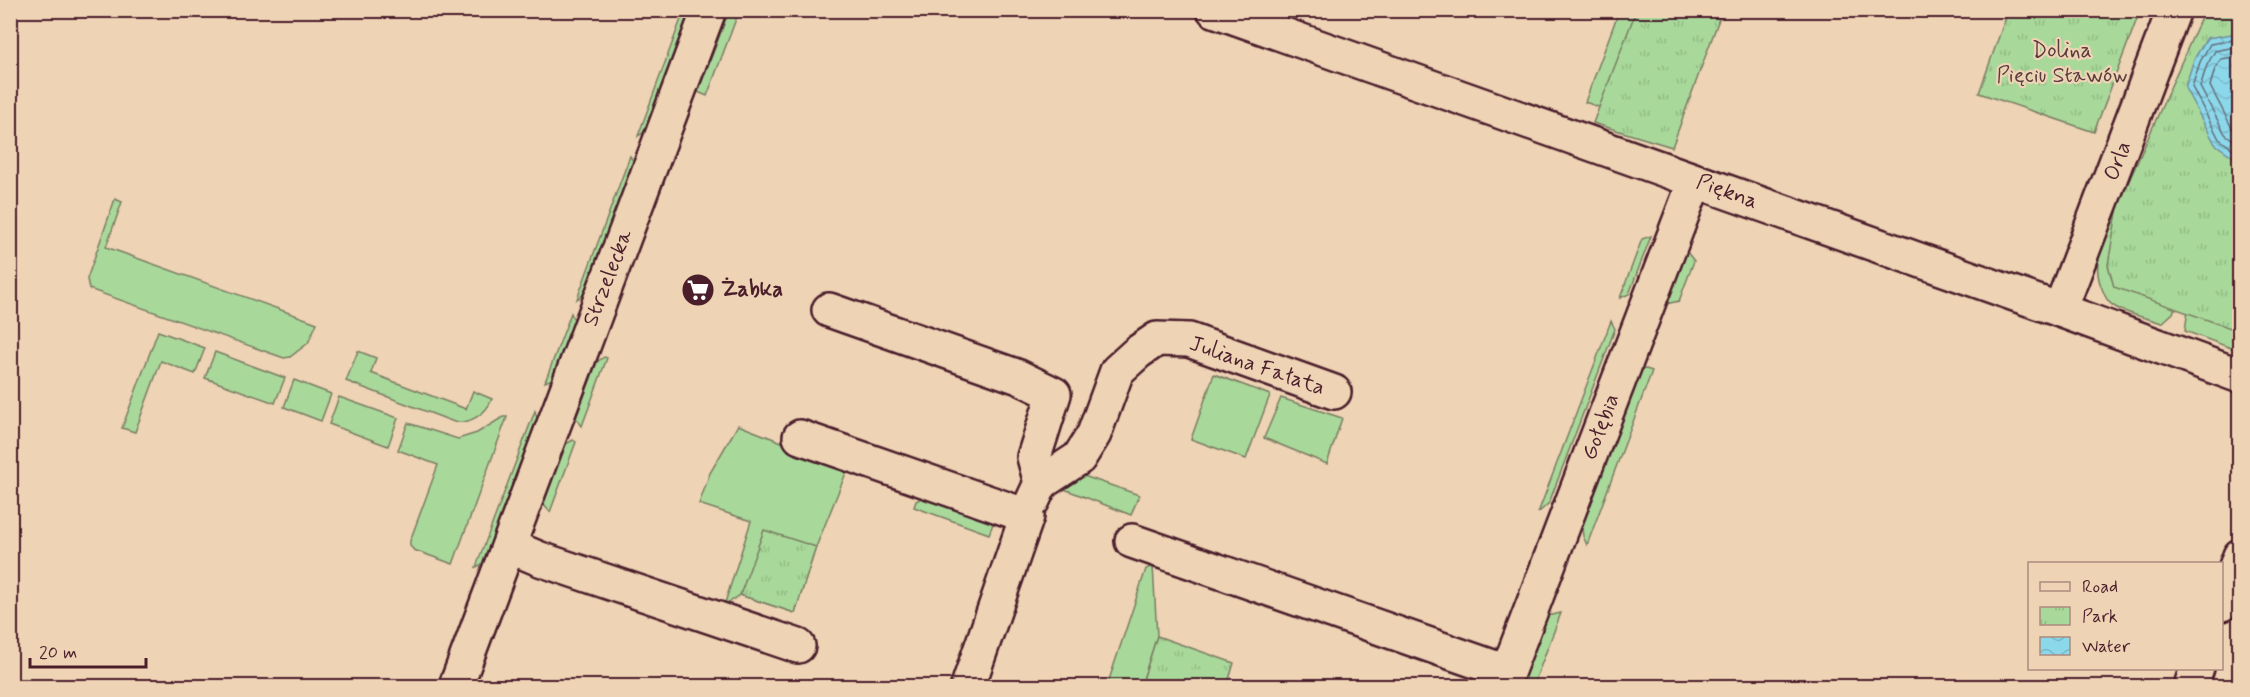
<svg xmlns="http://www.w3.org/2000/svg" width="2250" height="697" font-family="Mynerve,sans-serif">
  <defs>
    <pattern id="park-tufts" width="24" height="20" patternUnits="userSpaceOnUse" patternTransform="scale(1.5)"><rect width="24" height="20" fill="#a8d99a"/><path d="M3 7l-1-3M5 7V3M7 7l1-3M15 17l-1-3M17 17v-4M19 17l1-3" fill="none" stroke="#92ba85"/></pattern>
    <pattern id="water-waves" width="16" height="10" patternUnits="userSpaceOnUse" patternTransform="scale(1.5)"><rect width="16" height="10" fill="#8bd8ea"/><path d="M0 5q4-4 8 0t8 0" fill="none" stroke="#79b9c9"/></pattern>
  </defs>
  <rect width="100%" height="100%" fill="#eed3b5"/>
  <filter id="ink" filterUnits="userSpaceOnUse"><feTurbulence type="fractalNoise" baseFrequency=".0167" numOctaves="2"/><feDisplacementMap in="SourceGraphic" scale="12" xChannelSelector="R" yChannelSelector="G"/><feConvolveMatrix kernelMatrix="1 2 1 2 8 2 1 2 1" color-interpolation-filters="sRGB"/></filter>
  <g filter="url(#ink)">
    <g fill="#a8d99a" stroke="#797c62" stroke-width="1.5">
      <polygon points="684,11 690,11 644,132 638,136"/>
      <polygon points="729,11 739,11 707,96 698,92"/>
      <polygon points="1619,11 1701,11 1629,118 1585,102"/>
      <polygon points="630,156 634,162 583,295 577,299"/>
      <polygon points="115,199 122,202 106,247 317,323 308,343 290,357 284,358 89,289 87,279"/>
      <path d="M2117 212 2176 305 2173 313 2162 323C2147 318 2131 315 2117 308 2109 304 2106 299 2103 291 2089 261 2105 241 2117 212Z"/>
      <polygon points="1651,236 1629,294 1620,298 1642,239"/>
      <polygon points="1683,247 1694,261 1679,301 1661,305"/>
      <polygon points="2239,298 2239,351 2185,331 2189,302"/>
      <polygon points="571,313 574,320 553,379 545,382"/>
      <polygon points="1611,321 1615,329 1549,503 1538,513"/>
      <polygon points="158,331 205,348 195,374 161,361 135,432 122,428"/>
      <path d="M358 351 376 358 371 373 466 409 473 391 492 399C486 414 470 424 454 422L346 381Z"/>
      <polygon points="215,352 285,378 275,403 205,378"/>
      <polygon points="604,357 607,358 582,426 576,418 597,362"/>
      <polygon points="1646,369 1652,371 1587,545 1583,536 1581,520 1637,370"/>
      <polygon points="1214,374 1270,395 1246,459 1191,439"/>
      <polygon points="294,380 331,394 321,421 284,407"/>
      <polygon points="339,397 398,418 388,446 329,424"/>
      <polygon points="1281,398 1342,418 1327,464 1264,438"/>
      <polygon points="535,411 537,418 483,564 476,567"/>
      <polygon points="503,417 507,417 453,564 414,550 410,546 410,541 438,465 398,450 408,423 458,439 477,433"/>
      <polygon points="738,425 848,468 816,547 795,613 740,595 724,606 751,521 699,504 710,473"/>
      <polygon points="573,440 576,442 550,512 543,504 566,444"/>
      <polygon points="1075,473 1139,495 1131,515 1059,487"/>
      <polygon points="930,493 996,516 989,534 914,507 916,501"/>
      <polygon points="1153,566 1157,636 1141,686 1107,686 1146,569"/>
      <polygon points="1561,613 1533,686 1516,686 1542,617"/>
    </g>
    <g fill="url(#park-tufts)" stroke="#797c62" stroke-width="1.5">
      <polygon points="1636,11 1722,11 1672,147 1593,123"/>
      <polygon points="2008,11 2140,11 2094,132 1979,93"/>
      <polygon points="2204,11 2239,11 2239,331 2114,287 2108,265 2118,206"/>
      <polygon points="764,530 816,547 795,613 740,595"/>
      <polygon points="1157,636 1234,663 1227,686 1141,686"/>
    </g>
    <polygon fill="url(#water-waves)" stroke="#718e9e" stroke-width="1.5" points="2239,33 2240,33 2239,161 2215,144 2185,88 2194,59 2207,38"/>
    <g fill="none" stroke-linecap="round" stroke-linejoin="round">
      <g stroke="#646977" stroke-width="1.5">
        <polyline points="2240,39 2210,44 2200,62 2192,87 2219,139 2240,154"/>
        <polyline points="2240,46 2215,51 2207,65 2200,87 2225,134 2240,145"/>
        <polyline points="2240,56 2221,59 2215,69 2210,86 2232,128 2240,134"/>
      </g>
      <defs>
        <g id="street">
          <polyline points="829,310 1019,377 1054,394 1034,457 1041,483 1033,500"/>
          <polyline points="2060,310 2174,10"/>
          <polyline points="800,437 1027,516 968,686"/>
          <polyline points="1041,483 1079,458 1094,434 1117,371 1138,352 1157,339 1189,340 1334,392"/>
          <polyline points="1132,541 1507,672"/>
          <polyline points="509,546 540,559 798,646"/>
          <polyline points="2222,604 2240,556"/>
          <polyline points="456,686 709,10"/>
          <polyline points="1502,686 1695,181"/>
          <polyline points="2191,686 2197,668"/>
        </g>
        <polyline id="secondary" points="1214,10 2060,310 2240,376"/>
      </defs>
      <use href="#street" stroke="#4a1f2b" stroke-width="38"/>
      <use href="#secondary" stroke="#4a1f2b" stroke-width="38"/>
      <use href="#street" stroke="#eed3b5" stroke-width="33"/>
      <use href="#secondary" stroke="#eed3b5" stroke-width="33"/>
    </g>
  </g>
  <defs>
    <symbol id="supermarket-disc" viewBox="-11 -11 22 22"><circle r="9.5" fill="#4a1f2b" stroke="#eed3b5"/><path d="M-6-5.5h2.5l.6 2H6L4.5 2H-2.5L-4.4-4H-6ZM-1.5 3.2a1.3 1.3 0 1 0 .1 0ZM3 3.2a1.3 1.3 0 1 0 .1 0Z" fill="#fff"/></symbol>
  </defs>
  <g fill-rule="evenodd">
    <use href="#supermarket-disc" x="679" y="271" width="38" height="38"/>
  </g>
  <g text-anchor="middle" dominant-baseline="central" stroke-width="4.5" stroke-linejoin="round" paint-order="stroke">
    <g font-size="22" fill="#583b3c" stroke="#eed3b5">
      <text x="2062" y="51">Dolina<tspan x="2062" dy="25">Pięciu Stawów</tspan></text>
    </g>
    <g font-size="22" fill="#4a1f2b" stroke="#eed3b5">
      <text transform="translate(2118 161) rotate(-69)">Orla</text>
      <text transform="translate(1727 192) rotate(20)">Piękna</text>
      <text transform="translate(608 278) rotate(-69)">Strzelecka</text>
      <text transform="translate(1257 366) rotate(19)">Juliana Fałata</text>
      <text transform="translate(1601 427) rotate(-69)">Gołębia</text>
    </g>
    <g font-size="22" font-weight="bold" fill="#4a1f2b" stroke="#eed3b5" text-anchor="start">
      <text x="721" y="290">Żabka</text>
    </g>
  </g>
  <rect width="2250" height="697" fill="none" stroke="#eed3b5" stroke-width="36"/>
  <rect x="18" y="18" width="2214" height="661" fill="none" stroke="#4a1f2b" stroke-width="2" filter="url(#ink)"/>
  <rect x="2028" y="562" width="195" height="108" fill="#eed3b5" stroke="#ac8b7e" stroke-width="1.5"/>
  <rect x="2040" y="582" width="30" height="9" fill="#eed3b5" stroke="#ac8b7e" stroke-width="1.5"/>
  <text x="2082" y="592" font-size="18" fill="#4a1f2b">Road</text>
  <rect x="2040" y="607" width="30" height="18" fill="url(#park-tufts)" stroke="#ac8b7e" stroke-width="1.5"/>
  <text x="2082" y="622" font-size="18" fill="#4a1f2b">Park</text>
  <rect x="2040" y="637" width="30" height="18" fill="url(#water-waves)" stroke="#ac8b7e" stroke-width="1.5"/>
  <text x="2082" y="652" font-size="18" fill="#4a1f2b">Water</text>
  <path d="M30 658v9h116v-9" fill="none" stroke="#4a1f2b" stroke-width="3"/>
  <text x="39" y="658" font-size="18" fill="#4a1f2b" stroke="#eed3b5" stroke-width="4.5" paint-order="stroke">20 m</text>
</svg>
